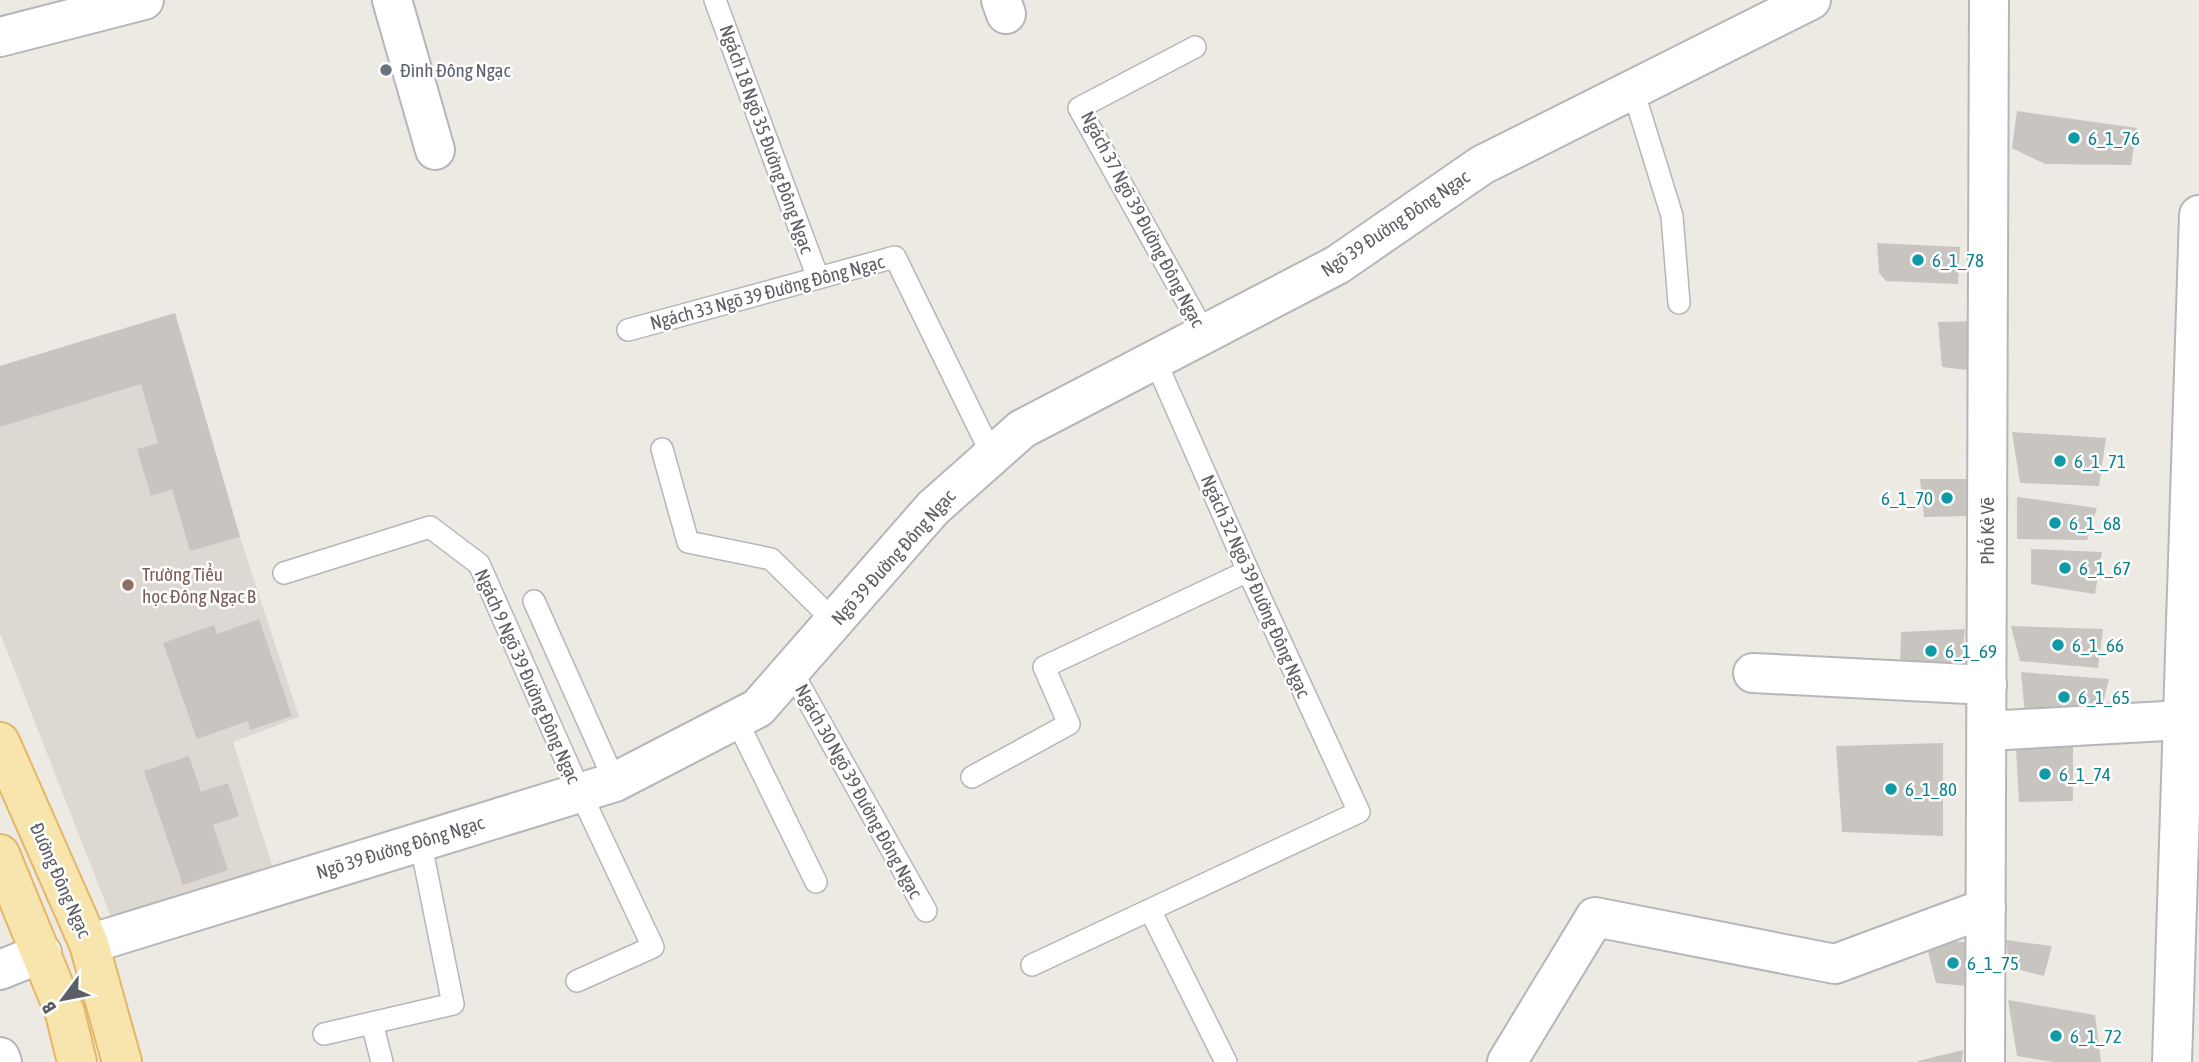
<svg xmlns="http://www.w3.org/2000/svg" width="2199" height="1062" font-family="'Asap Condensed',sans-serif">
  <rect width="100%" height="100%" fill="#edeae3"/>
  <polygon fill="#ddd9d2" points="175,313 240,537 299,717 233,742 273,868 111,917 0,633 0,366"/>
  <g fill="#c8c5c0">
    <polygon points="2017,111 2137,128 2131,165 2045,164 2012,148"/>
    <polygon points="1877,243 1960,247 1958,284 1886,281 1879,273"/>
    <polygon points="175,313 240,537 190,551 172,489 151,496 137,449 158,443 141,384 0,427 0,366"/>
    <polygon points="1976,321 1975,371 1942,367 1938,322"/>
    <polygon points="2012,432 2106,438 2099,486 2020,483"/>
    <polygon points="1920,479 1973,479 1969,516 1924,517"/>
    <polygon points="2017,497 2097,508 2087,540 2017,539"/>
    <polygon points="2031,549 2102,552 2095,594 2031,584"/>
    <polygon points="259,619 292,716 250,730 248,721 197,739 163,643 214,625 217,634"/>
    <polygon points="2011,626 2103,629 2098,668 2020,661"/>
    <polygon points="1965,629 1960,672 1900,669 1901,632"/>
    <polygon points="2021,672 2109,679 2100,715 2025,715"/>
    <polygon points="1943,743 1943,836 1842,832 1836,746"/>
    <polygon points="2073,744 2073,801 2019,802 2016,748"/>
    <polygon points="189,756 201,792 228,783 239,816 213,825 228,870 183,885 144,771"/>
    <polygon points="1925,939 1974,943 1977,987 1936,983"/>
    <polygon points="2006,940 2052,946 2044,976 2009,967"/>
    <polygon points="2008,1000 2095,1015 2101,1062 2053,1062 2017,1056"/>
    <polygon points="1963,1050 1962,1062 1918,1062 1918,1061"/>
  </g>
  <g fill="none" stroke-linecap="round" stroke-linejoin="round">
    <defs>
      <g id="service">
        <polyline points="715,0 818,278"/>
        <polyline points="1195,47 1079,108 1205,334"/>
        <polyline points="1633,90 1672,216 1679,303"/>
        <polyline points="628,330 895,257 992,455"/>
        <polyline points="662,449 688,542 771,559 834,621"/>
        <polyline points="284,573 430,527 479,564 580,792 653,947 577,981"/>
        <polyline points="534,601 615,782"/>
        <polyline points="791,670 926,911"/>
        <polyline points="736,719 816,882"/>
        <polyline points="972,777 1069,724 1044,667 1248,571"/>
        <polyline points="1150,910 1226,1062"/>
        <polyline points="1032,965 1359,812 1248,571 1155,360"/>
        <polyline points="372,1023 382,1062"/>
        <polyline points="324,1034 453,1004 420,840"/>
      </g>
      <g id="minor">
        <polyline points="392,0 435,150"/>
        <polyline points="1001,0 1006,14"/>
        <polyline points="0,37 144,0"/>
        <polyline points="1753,673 1987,685"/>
        <polyline points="1987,731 2183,720 2199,721"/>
        <polyline points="89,944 615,782 758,708 933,508 1022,429 1337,265 1482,165 1811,0"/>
        <polyline points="0,970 42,953"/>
        <polyline points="0,1057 2,1062"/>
        <polyline points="1507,1062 1595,917 1835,964 1986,908"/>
        <polyline points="1985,1062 1989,0"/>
        <polyline points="2172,1062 2199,215"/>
      </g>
      <g id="primary">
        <polyline points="0,742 89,944 122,1062"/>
        <polyline points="0,854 65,1013 77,1062"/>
      </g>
    </defs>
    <use href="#service" stroke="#b4b6b9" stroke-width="24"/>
    <use href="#minor" stroke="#b4b6b9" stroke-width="42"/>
    <use href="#primary" stroke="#e5b664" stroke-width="42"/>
    <use href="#service" stroke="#fff" stroke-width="21"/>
    <use href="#minor" stroke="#fff" stroke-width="38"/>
    <use href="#primary" stroke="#f8e5ad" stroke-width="38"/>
  </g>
  <circle fill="#6b7280" stroke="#fff" stroke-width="2.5" cx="386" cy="70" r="7"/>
  <g fill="#0f9aa8" stroke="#fff" stroke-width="2.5">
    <circle cx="2074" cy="138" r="7"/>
    <circle cx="1918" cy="260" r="7"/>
    <circle cx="2060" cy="461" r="7"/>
    <circle cx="1947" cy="498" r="7"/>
    <circle cx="2055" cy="523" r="7"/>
    <circle cx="2065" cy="568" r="7"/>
    <circle cx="2058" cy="645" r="7"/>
    <circle cx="1931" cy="651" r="7"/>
    <circle cx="2064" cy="697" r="7"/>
    <circle cx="2045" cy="774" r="7"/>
    <circle cx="1891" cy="789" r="7"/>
    <circle cx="1953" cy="963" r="7"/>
    <circle cx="2056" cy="1036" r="7"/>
  </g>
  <circle fill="#8d6e63" stroke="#fff" stroke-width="2.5" cx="128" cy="585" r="7"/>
  <g text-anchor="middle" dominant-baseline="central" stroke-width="5" stroke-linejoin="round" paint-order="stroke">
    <g font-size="19" fill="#5b616d" stroke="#fff" text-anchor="start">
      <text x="400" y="70">Đình Đông Ngạc</text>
    </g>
    <g font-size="19" fill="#0d838f" stroke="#fff" text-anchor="start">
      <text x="2088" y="138">6_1_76</text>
      <text x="1932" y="260">6_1_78</text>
      <text x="2074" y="461">6_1_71</text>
      <text x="1933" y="498" text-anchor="end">6_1_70</text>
      <text x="2069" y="523">6_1_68</text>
      <text x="2079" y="568">6_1_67</text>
      <text x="2072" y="645">6_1_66</text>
      <text x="1945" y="651">6_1_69</text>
      <text x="2078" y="697">6_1_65</text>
      <text x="2059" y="774">6_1_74</text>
      <text x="1905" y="789">6_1_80</text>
      <text x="1967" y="963">6_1_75</text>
      <text x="2070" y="1036">6_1_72</text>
    </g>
    <g font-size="19" fill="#5b5f63" stroke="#fff">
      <text transform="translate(767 139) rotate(70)">Ngách 18 Ngõ 35 Đường Đông Ngạc</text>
      <text transform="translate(1143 219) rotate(62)">Ngách 37 Ngõ 39 Đường Đông Ngạc</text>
      <text transform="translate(1395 223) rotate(-34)">Ngõ 39 Đường Đông Ngạc</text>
      <text transform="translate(767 292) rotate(-15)">Ngách 33 Ngõ 39 Đường Đông Ngạc</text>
      <text transform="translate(1987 531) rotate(-90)">Phố Kẻ Vẽ</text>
      <text transform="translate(893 557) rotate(-48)">Ngõ 39 Đường Đông Ngạc</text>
      <text transform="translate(1256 586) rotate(66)">Ngách 32 Ngõ 39 Đường Đông Ngạc</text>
      <text transform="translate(528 676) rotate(66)">Ngách 9 Ngõ 39 Đường Đông Ngạc</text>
      <text transform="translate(859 791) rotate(61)">Ngách 30 Ngõ 39 Đường Đông Ngạc</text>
      <text transform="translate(400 847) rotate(-17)">Ngõ 39 Đường Đông Ngạc</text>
      <text transform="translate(61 880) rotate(66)">Đường Đông Ngạc</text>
    </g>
    <g font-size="19" fill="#785e54" stroke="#fff" text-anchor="start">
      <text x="142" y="574">Trường Tiểu<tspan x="142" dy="22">học Đông Ngạc B</tspan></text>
    </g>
  </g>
  <g transform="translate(63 999) rotate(238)" stroke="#ffffff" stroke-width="5" paint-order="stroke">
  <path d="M0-5L12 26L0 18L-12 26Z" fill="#5b5f63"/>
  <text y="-10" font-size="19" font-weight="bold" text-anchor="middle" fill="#5b5f63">B</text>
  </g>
</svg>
